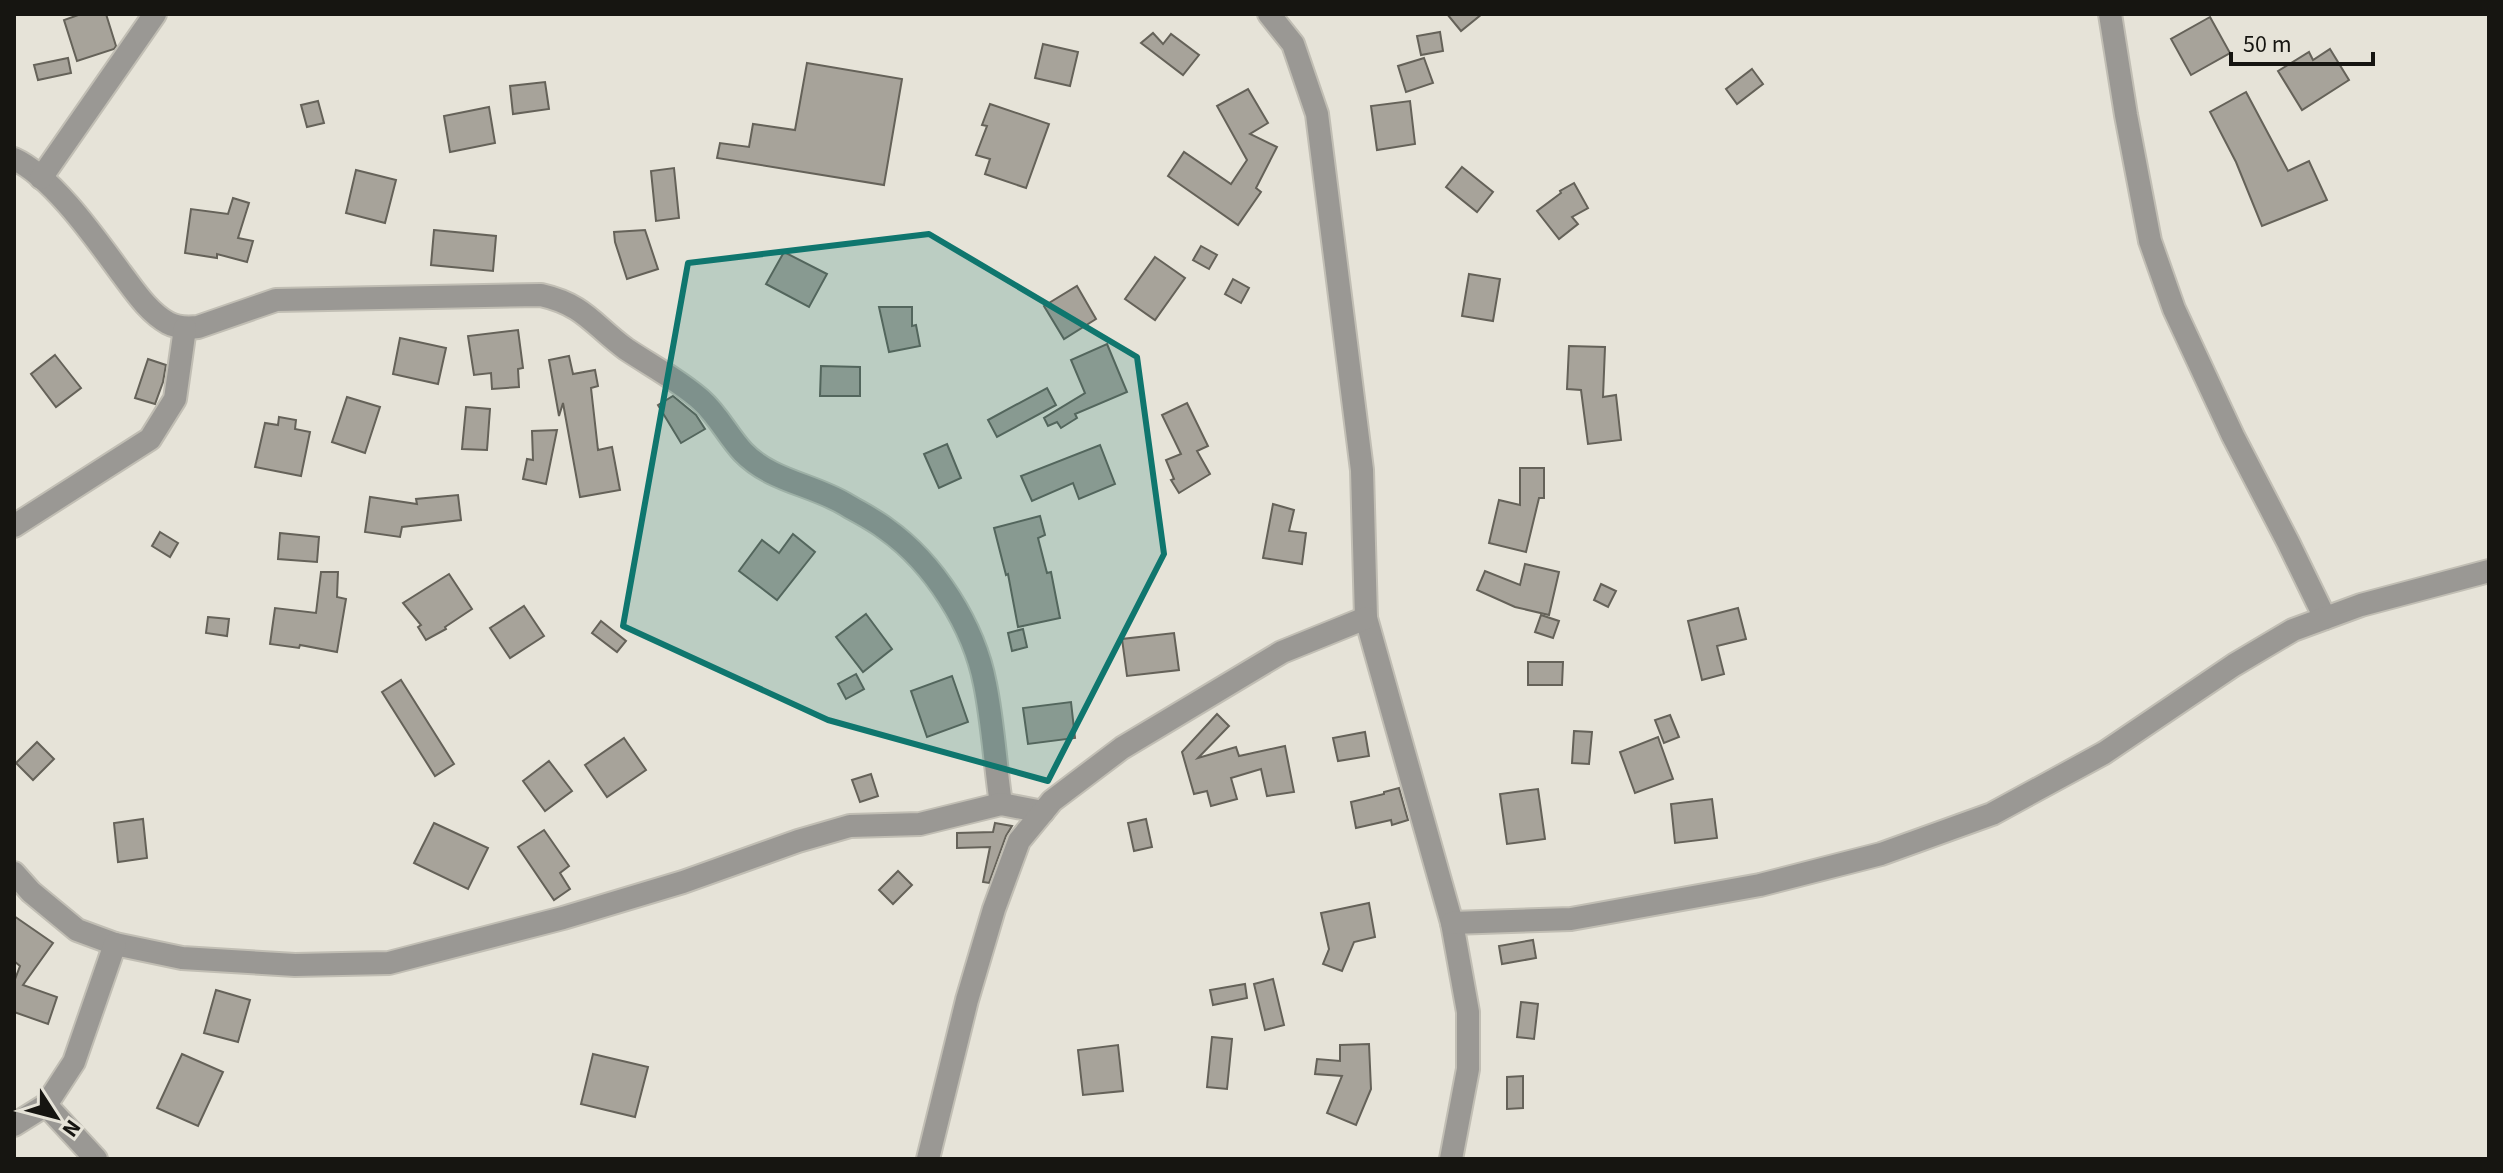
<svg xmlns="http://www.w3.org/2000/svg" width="2503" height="1173" font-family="'Source Sans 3',sans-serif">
  <rect width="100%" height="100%" fill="#e6e3d8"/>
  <g fill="#a7a39a" stroke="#656259" stroke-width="2">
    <polygon points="81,14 106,14 116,46 114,49 77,61 64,20"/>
    <polygon points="1447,14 1482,14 1461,31"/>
    <polygon points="2210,17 2230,53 2191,75 2171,39"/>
    <polygon points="1440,32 1443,51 1421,55 1417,36"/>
    <polygon points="1153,33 1163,44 1171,34 1199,55 1183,75 1141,43"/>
    <polygon points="1043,44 1078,52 1070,86 1035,78"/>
    <polygon points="2330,49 2349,80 2302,110 2278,71 2309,52 2313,60"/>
    <polygon points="68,58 71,73 38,80 34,65"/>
    <polygon points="1424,58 1433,83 1406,92 1398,66"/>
    <polygon points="807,63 902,79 884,185 717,158 720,143 749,147 753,124 795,130"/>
    <polygon points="1752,69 1763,84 1737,104 1726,89"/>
    <polygon points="545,82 549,109 513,114 510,86"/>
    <polygon points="1248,89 1268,123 1250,134 1277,147 1256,188 1261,192 1238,225 1168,176 1184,152 1231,184 1247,160 1217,106"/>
    <polygon points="2246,92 2288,171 2309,161 2327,200 2262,226 2236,162 2210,112"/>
    <polygon points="318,101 324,123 307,127 301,105"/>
    <polygon points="1410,101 1415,144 1377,150 1371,106"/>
    <polygon points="990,104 1049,124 1026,188 985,174 990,159 976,155 987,126 982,125"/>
    <polygon points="489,107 495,143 450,152 444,116"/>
    <polygon points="1462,167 1493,192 1477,212 1446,187"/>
    <polygon points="674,168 679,218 656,221 651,171"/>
    <polygon points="356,170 396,180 385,223 346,213"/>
    <polygon points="1574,183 1588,208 1572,217 1578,224 1559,239 1537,211 1561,193 1560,191"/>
    <polygon points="233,198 249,203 238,238 253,241 247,262 217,254 217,258 185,253 191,209 228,214"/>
    <polygon points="434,230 496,236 493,271 431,265"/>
    <polygon points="645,230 658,269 627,279 615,242 614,232"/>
    <polygon points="1201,246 1217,255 1209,269 1193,260"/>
    <polygon points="784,252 827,274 809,307 766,284"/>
    <polygon points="1155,257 1185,278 1155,320 1125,299"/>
    <polygon points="1469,274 1500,279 1493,321 1462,316"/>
    <polygon points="1233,279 1249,288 1241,303 1225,294"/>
    <polygon points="1077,286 1096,319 1064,339 1044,306"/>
    <polygon points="879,307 912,307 912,326 916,325 920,346 889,352"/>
    <polygon points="518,330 523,368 518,369 519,387 492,389 491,373 474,375 468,336"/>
    <polygon points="400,338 446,348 438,384 393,374"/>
    <polygon points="1107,344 1127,392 1075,414 1077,418 1061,428 1057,422 1048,426 1044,418 1085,393 1071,360"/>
    <polygon points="1569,346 1605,347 1603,397 1616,395 1621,440 1588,444 1581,390 1567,389"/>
    <polygon points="55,355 81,388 56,407 31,374"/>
    <polygon points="569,356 573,374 595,370 598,386 591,388 598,450 612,447 620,490 580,497 563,403 559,416 549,360"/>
    <polygon points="148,359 166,365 163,382 155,404 135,398"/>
    <polygon points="821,366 860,367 860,396 820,396"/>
    <polygon points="1047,388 1056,405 997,437 988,420"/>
    <polygon points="673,396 696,415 705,429 681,443 658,405"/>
    <polygon points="347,397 380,407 365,453 332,442"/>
    <polygon points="1187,403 1208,446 1197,451 1210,474 1179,493 1171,480 1174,479 1166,460 1181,454 1162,415"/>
    <polygon points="466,407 490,409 487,450 462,449"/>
    <polygon points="279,417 296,420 295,429 310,432 301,476 255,467 265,423 278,425"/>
    <polygon points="557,430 546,484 523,479 527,459 533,460 532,431"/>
    <polygon points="947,444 961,478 939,488 924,454"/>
    <polygon points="1100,445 1115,484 1079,499 1073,483 1032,501 1021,476"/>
    <polygon points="1520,468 1544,468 1544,498 1539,498 1526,552 1489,543 1499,500 1520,505"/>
    <polygon points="458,495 461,520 402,527 400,537 365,532 370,497 417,504 416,499"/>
    <polygon points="1273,504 1294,510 1289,531 1306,533 1302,564 1263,558"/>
    <polygon points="1040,516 1045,535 1038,538 1047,573 1051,572 1060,618 1018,627 1008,574 1006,575 994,528"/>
    <polygon points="160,532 178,543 170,557 152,546"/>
    <polygon points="280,533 319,537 317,562 278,559"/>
    <polygon points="793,534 815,552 777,600 739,571 762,540 779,553"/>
    <polygon points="1525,564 1559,572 1549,615 1515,607 1477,590 1485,571 1520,585"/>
    <polygon points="321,572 338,572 337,597 346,599 337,652 300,645 299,648 270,644 275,608 316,613"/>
    <polygon points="449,574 472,609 445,627 446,629 426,640 418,627 421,625 403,603"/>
    <polygon points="1601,584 1616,591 1608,607 1594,600"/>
    <polygon points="524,606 544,636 510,658 490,628"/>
    <polygon points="1738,608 1746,639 1717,646 1724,674 1702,680 1688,621"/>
    <polygon points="866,614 892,649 863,672 836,637"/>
    <polygon points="1541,615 1559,621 1553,638 1535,632"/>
    <polygon points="208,617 229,619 227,636 206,633"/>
    <polygon points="601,621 626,641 617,652 592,633"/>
    <polygon points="1023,629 1027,647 1012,651 1008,633"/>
    <polygon points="1174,633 1179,670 1127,676 1122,639"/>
    <polygon points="1528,662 1563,662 1562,685 1528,685"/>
    <polygon points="856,674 864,689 846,699 838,684"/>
    <polygon points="952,676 968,722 927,737 911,691"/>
    <polygon points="401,680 454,764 435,776 382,692"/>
    <polygon points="1071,702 1075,738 1028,744 1023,708"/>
    <polygon points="1217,714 1229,726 1198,758 1236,747 1239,756 1285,746 1294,792 1267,796 1261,769 1231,778 1237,799 1211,806 1207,791 1194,794 1182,752"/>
    <polygon points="1670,715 1679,737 1664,743 1655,720"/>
    <polygon points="1574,731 1592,732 1589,764 1572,763"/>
    <polygon points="1365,732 1369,756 1338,761 1333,738"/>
    <polygon points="1658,737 1673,779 1635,793 1620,752"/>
    <polygon points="624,738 646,770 607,797 585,765"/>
    <polygon points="37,742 54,759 33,780 16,763"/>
    <polygon points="549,761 572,791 545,811 523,781"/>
    <polygon points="871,774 878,796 860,802 852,780"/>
    <polygon points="1399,788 1408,820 1392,825 1391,820 1356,828 1351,802 1384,794 1384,792"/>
    <polygon points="1538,789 1545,839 1507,844 1500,794"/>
    <polygon points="1712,799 1717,838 1675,843 1671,804"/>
    <polygon points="143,819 147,858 118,862 114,823"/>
    <polygon points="1146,819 1152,847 1134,851 1128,823"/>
    <polygon points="434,823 488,848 468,889 414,863"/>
    <polygon points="995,823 1012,826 1006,836 989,883 983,882 990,847 957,848 957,833 993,832"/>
    <polygon points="544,830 569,866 560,873 570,889 554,900 518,847"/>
    <polygon points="898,871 912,885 893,904 879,890"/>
    <polygon points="1369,903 1375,937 1354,942 1342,971 1323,964 1329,949 1321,913"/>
    <polygon points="14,916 53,943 23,985 57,997 48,1024 14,1012 14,982 20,966 14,961"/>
    <polygon points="1533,940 1536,958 1502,964 1499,946"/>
    <polygon points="1273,979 1284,1025 1265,1030 1254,984"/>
    <polygon points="1245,984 1247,998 1213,1005 1210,990"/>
    <polygon points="216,990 250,1000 238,1042 204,1033"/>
    <polygon points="1521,1002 1538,1004 1534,1039 1517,1037"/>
    <polygon points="1212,1037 1232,1039 1227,1089 1207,1087"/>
    <polygon points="1369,1044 1371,1089 1356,1125 1327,1113 1342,1076 1315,1074 1317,1059 1340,1061 1340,1045"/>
    <polygon points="1118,1045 1123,1091 1083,1095 1078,1050"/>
    <polygon points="182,1054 223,1072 198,1126 157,1108"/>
    <polygon points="593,1054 648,1067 635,1117 581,1104"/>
    <polygon points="1523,1076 1523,1108 1507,1109 1507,1077"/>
  </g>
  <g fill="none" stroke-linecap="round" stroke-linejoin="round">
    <defs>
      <g id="street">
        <polyline points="1269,14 1293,44 1317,114 1362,470 1366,618 1452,923 1468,1012 1468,1069 1451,1159"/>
        <polyline points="2110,14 2126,115 2150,241 2174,309 2233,436 2288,542 2325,618"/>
        <path d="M14 159C52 176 96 239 121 273 134 290 148 312 168 323 177 328 188 328 198 327L276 300 541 295C585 305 593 325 626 349 650 365 680 381 701 400 718 415 728 436 743 452 771 481 811 484 845 504 858 512 873 519 886 529 934 563 974 626 985 684 993 723 995 764 1001 804"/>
        <polyline points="41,178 155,14"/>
        <polyline points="14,526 150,439 175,399 185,328"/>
        <polyline points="14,873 31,892 77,930 115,944 182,958 295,965 389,963 563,918 683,882 798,841 850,826 920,824 1001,804 1043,812"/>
        <polyline points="1452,923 1571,919 1760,885 1881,854 1992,814 2104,753 2234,665 2293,630 2361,605 2489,571"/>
        <polyline points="46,1105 96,1159"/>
        <polyline points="14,1125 46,1105 74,1062 115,944"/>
        <polyline points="928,1159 967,1000 994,909 1019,841 1052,801 1122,748 1282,652 1366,618"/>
      </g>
    </defs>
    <use href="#street" stroke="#c1beb4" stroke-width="26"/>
    <use href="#street" stroke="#9a9894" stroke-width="22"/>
  </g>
  <path fill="#0f766e" fill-opacity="0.2" stroke="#0f766e" stroke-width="6" stroke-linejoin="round" d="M929 234 1137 357 1164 554 1048 781 828 720 623 626 688 263Z"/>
  <rect width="2503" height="1173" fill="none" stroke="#161511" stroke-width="32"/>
  <g transform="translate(56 1117) rotate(126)" stroke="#e6e3d8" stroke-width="6" paint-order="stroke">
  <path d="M0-6L14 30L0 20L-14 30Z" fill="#161511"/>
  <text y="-12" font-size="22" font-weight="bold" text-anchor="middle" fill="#161511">N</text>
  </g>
  <path d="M2231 52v12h142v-12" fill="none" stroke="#161511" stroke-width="4"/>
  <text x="2243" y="52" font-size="24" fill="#161511" stroke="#e6e3d8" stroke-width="6" paint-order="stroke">50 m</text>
</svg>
